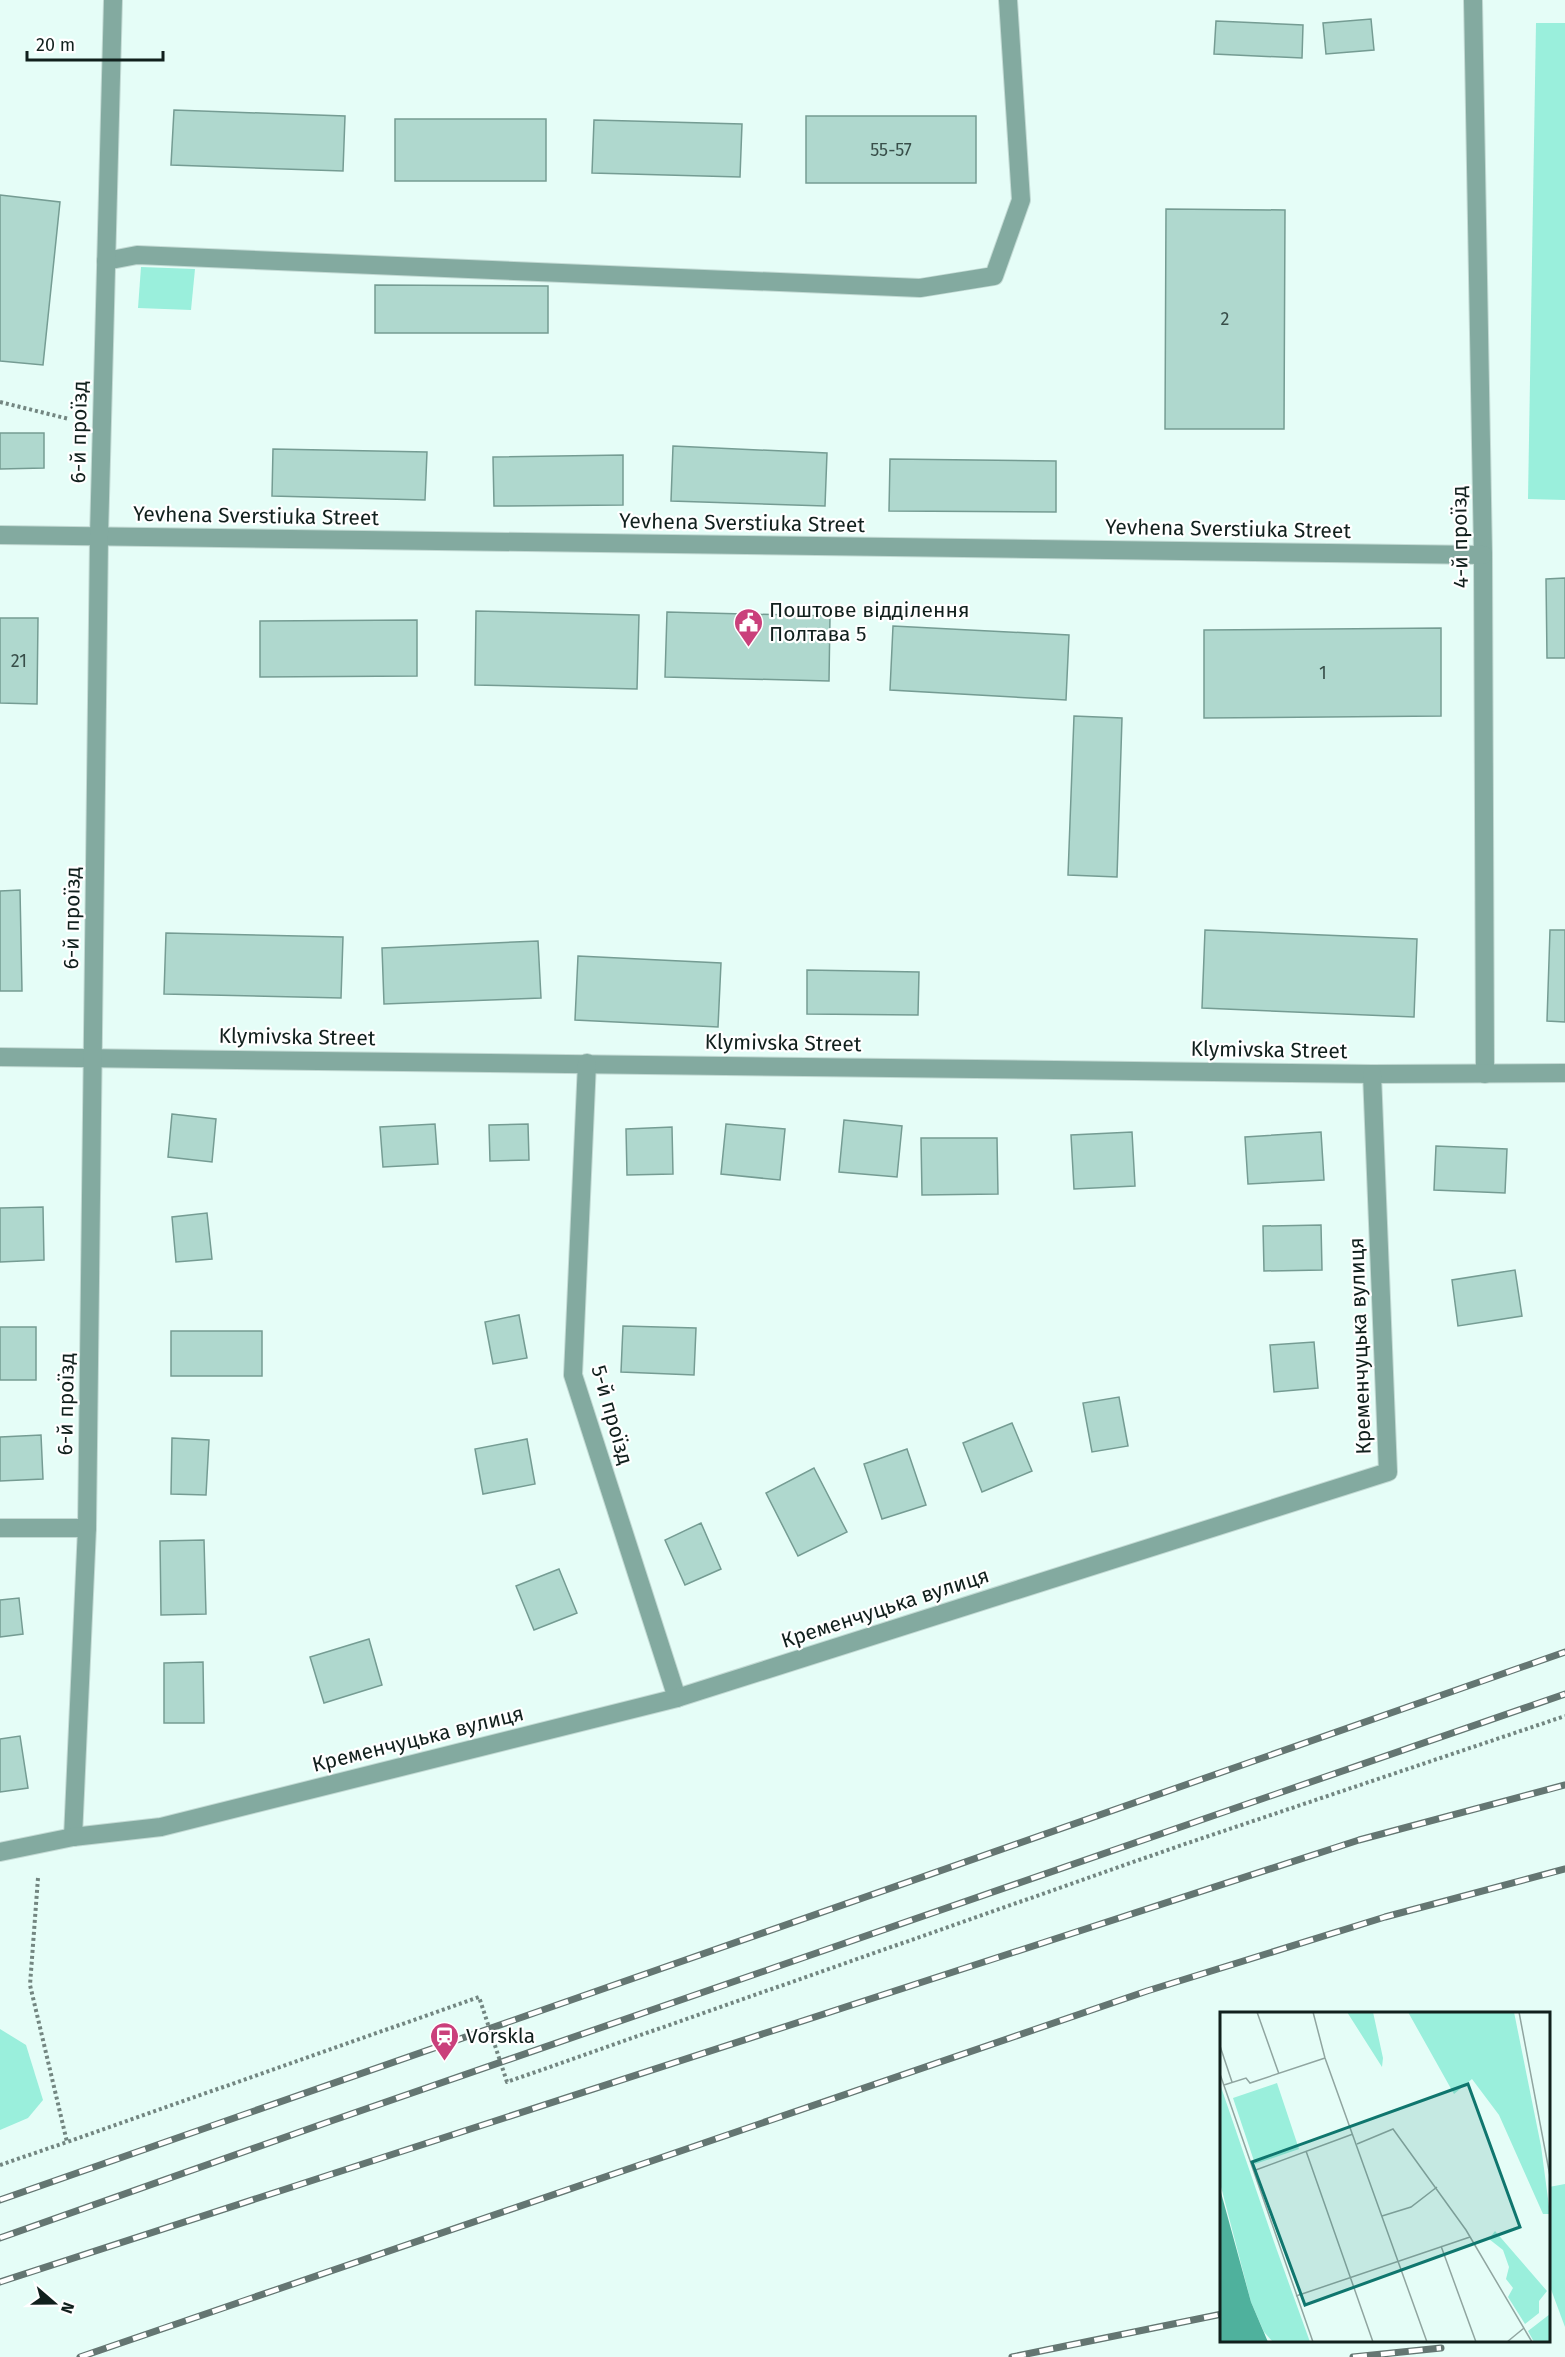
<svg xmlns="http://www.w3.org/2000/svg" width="1565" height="2357" font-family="'Fira Sans',sans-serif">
  <rect width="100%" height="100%" fill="#e5fdf7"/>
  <g fill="#9aefdc">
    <polygon points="1536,23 1565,23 1565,500 1528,499"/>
    <polygon points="141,267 195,269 191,310 138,308"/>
    <polygon points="0,2029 26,2045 43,2100 28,2118 0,2130"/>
    <polygon points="1565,2184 1565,2327 1549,2284 1549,2187"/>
  </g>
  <g fill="#afd8ce" stroke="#759c93" stroke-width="1.5">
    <polygon points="1371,19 1374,50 1326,54 1323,23"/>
    <polygon points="1216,21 1303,25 1302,58 1214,54"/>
    <polygon points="174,110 345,116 343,171 171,165"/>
    <rect x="806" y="116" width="170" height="67"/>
    <rect x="395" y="119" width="151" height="62"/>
    <polygon points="594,120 742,124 740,177 592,173"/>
    <polygon points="0,195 60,202 43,365 0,361"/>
    <polygon points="1166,209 1285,210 1284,429 1165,429"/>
    <polygon points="375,285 548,286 548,333 375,333"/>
    <polygon points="0,433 44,433 44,468 0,469"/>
    <polygon points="673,446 827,453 825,506 671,501"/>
    <polygon points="273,449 427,452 425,500 272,496"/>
    <polygon points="623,455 623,505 494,506 493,457"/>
    <polygon points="890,459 1056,461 1056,512 889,511"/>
    <polygon points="1565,578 1565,658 1547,658 1546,579"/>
    <polygon points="476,611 639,615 637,689 475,685"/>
    <polygon points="667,612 830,616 829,681 665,677"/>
    <polygon points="0,618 38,618 37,704 0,703"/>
    <polygon points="417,620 417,676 260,677 260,621"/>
    <polygon points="893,626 1069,635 1066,700 890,690"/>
    <polygon points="1441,628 1441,716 1204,718 1204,630"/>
    <polygon points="1074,716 1122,718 1117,877 1068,875"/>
    <polygon points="20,890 22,991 0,991 0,891"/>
    <polygon points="1205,930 1417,939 1414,1017 1202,1008"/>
    <polygon points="1550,930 1565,930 1565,1022 1547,1021"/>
    <polygon points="166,933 343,937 341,998 164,994"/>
    <polygon points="538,941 541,998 384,1004 382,948"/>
    <polygon points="578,956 721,963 718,1027 575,1020"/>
    <polygon points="807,970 919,972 918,1015 807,1014"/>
    <polygon points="172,1114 216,1119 212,1162 168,1157"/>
    <polygon points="844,1120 902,1126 897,1177 839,1172"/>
    <polygon points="435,1124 438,1164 383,1167 380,1127"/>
    <polygon points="528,1124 529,1160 490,1161 489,1125"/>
    <polygon points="726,1124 785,1129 780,1180 721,1174"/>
    <polygon points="672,1127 673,1174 627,1175 626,1129"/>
    <polygon points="1132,1132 1135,1186 1074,1189 1071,1135"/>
    <polygon points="1321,1132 1324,1180 1248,1184 1245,1137"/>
    <polygon points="921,1138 997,1138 998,1194 922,1195"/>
    <polygon points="1436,1146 1507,1149 1505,1193 1434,1190"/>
    <polygon points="43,1207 44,1260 0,1262 0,1208"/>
    <polygon points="207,1213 212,1259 176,1262 172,1217"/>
    <polygon points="1321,1225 1322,1270 1264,1271 1263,1226"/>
    <polygon points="1515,1270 1522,1316 1458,1326 1452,1280"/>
    <polygon points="519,1315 527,1358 493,1364 485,1322"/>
    <polygon points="623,1326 696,1328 694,1375 621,1372"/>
    <rect x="0" y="1327" width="36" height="53"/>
    <rect x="171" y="1331" width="91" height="45"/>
    <polygon points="1314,1342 1318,1388 1274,1392 1270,1345"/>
    <polygon points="1119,1397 1128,1446 1092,1452 1083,1403"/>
    <polygon points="1012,1423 1032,1471 982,1492 963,1443"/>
    <polygon points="41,1435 43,1479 0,1481 0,1437"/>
    <polygon points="172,1438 209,1440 206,1495 171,1494"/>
    <polygon points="527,1439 535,1484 483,1494 475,1449"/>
    <polygon points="907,1449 926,1505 882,1519 864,1464"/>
    <polygon points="814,1468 847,1532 798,1556 766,1493"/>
    <polygon points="701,1523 721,1569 685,1585 665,1540"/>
    <polygon points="204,1540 206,1614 161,1615 160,1541"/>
    <polygon points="559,1569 577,1613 534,1630 516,1586"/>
    <polygon points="19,1598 23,1634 0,1637 0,1600"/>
    <polygon points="369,1639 382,1685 324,1703 310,1657"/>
    <polygon points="203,1662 204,1723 164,1723 164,1663"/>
    <polygon points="20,1736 28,1788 0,1792 0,1739"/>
  </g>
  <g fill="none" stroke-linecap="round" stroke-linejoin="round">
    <defs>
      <polyline id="lane" points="106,261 137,255 920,288 994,276 1021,200 1008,0"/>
      <g id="street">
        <polyline points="1473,0 1483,555 1485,1074"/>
        <polyline points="0,535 1483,555"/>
        <polyline points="0,1057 1372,1074 1565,1073"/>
        <polyline points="587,1063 573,1375 677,1698"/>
        <polyline points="0,1528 87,1528"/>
        <polyline points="73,1837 87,1528 99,536 113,0"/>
        <polyline points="0,1852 73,1837 161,1827 677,1698 1388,1472 1372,1074"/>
      </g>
    </defs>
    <use href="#lane" stroke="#c3dad4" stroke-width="20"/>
    <use href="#street" stroke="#c3dad4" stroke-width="20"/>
    <g stroke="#738681" stroke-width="4" stroke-dasharray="3 3" stroke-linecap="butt">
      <polyline points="0,402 69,419"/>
      <polyline points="38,1878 30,1985 67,2142 479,1997 507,2082 1176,1847 1565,1716"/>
      <polyline points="0,2165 67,2142"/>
    </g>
    <use href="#lane" stroke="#83aaa0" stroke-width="18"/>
    <use href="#street" stroke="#83aaa0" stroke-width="18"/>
    <defs>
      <g id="rail">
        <polyline points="0,2200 1565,1652"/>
        <polyline points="0,2238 331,2121 1565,1694"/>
        <polyline points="0,2282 1359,1840 1565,1785"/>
        <polyline points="80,2357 1147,1991 1385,1917 1565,1869"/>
        <polyline points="1012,2357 1222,2314"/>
        <polyline points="1353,2357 1441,2348"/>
      </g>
    </defs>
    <use href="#rail" stroke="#647672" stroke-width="7"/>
    <use href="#rail" stroke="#fff" stroke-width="4.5" stroke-dasharray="14" stroke-linecap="butt"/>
  </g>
  <defs>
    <symbol id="civic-pin" viewBox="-11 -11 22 30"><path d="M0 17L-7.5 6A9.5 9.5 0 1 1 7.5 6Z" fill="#ca407b" stroke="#fff"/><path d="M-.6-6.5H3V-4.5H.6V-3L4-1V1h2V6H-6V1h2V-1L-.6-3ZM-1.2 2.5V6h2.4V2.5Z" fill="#fff"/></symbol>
    <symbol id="station-pin" viewBox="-11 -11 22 30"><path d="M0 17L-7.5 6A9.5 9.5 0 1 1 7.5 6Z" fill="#ca407b" stroke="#fff"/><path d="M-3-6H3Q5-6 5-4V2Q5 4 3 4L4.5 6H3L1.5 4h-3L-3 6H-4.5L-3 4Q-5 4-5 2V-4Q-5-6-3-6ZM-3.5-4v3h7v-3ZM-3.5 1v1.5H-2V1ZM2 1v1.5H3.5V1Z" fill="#fff"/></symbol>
  </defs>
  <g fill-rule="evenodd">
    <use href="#civic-pin" x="732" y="606" width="33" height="45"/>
    <use href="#station-pin" x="428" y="2020" width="33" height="45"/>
  </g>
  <g text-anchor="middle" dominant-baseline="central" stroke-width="4.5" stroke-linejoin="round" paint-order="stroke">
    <g font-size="18" fill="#384e49">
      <text x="891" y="150">55-57</text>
      <text x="1225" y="319">2</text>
      <text x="19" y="661">21</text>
      <text x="1323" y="673">1</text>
    </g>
    <g font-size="21" fill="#11201d" stroke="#fff">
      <text transform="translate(79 432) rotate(-89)">6-й проїзд</text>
      <text transform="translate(256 516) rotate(1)">Yevhena Sverstiuka Street</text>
      <text transform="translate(742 523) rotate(1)">Yevhena Sverstiuka Street</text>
      <text transform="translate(1228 529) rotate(1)">Yevhena Sverstiuka Street</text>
      <text transform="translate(1460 537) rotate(-91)">4-й проїзд</text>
      <text transform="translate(72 918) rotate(-89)">6-й проїзд</text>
      <text transform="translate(297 1037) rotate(1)">Klymivska Street</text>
      <text transform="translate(783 1043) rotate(1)">Klymivska Street</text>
      <text transform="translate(1269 1050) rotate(1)">Klymivska Street</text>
      <text transform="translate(1360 1346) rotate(-92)">Кременчуцька вулиця</text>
      <text transform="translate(66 1404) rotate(-89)">6-й проїзд</text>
      <text transform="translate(612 1415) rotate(74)">5-й проїзд</text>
      <text transform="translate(885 1608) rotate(-18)">Кременчуцька вулиця</text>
      <text transform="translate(418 1739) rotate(-14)">Кременчуцька вулиця</text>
    </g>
    <g font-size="21" fill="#11201d" stroke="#fff" text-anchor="start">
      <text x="769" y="610">Поштове відділення<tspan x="769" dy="24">Полтава 5</tspan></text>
      <text x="466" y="2036">Vorskla</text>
    </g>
  </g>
  <g transform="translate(1220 2012)">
    <rect width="330" height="330" fill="#e5fdf7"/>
    <path d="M127 0H153L163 46 162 55ZM188 0H294L321 134 330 202H323L279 103 252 67 234 82ZM57 71 79 137 35 152 13 86ZM0 72 54 230 90 330H53L44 320 31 290 0 171ZM275 219 327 279 319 289V301L305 312 288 285 293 276 286 267 289 255 283 238 269 227ZM330 302V330H314L308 319Z" fill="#9aefdc"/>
    <path d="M0 177 31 290 48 330H0Z" fill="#4fb19d"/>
    <path fill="none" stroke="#90a5a0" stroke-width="1.5" d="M37 0 59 62M93 0 105 46 207 330M299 0 330 164M0 34 12 70M0 62 93 330M4 73 26 66 30 71 105 46M137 132 173 117 246 218 312 330M86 139 153 330M33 159 133 122M162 204 191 195 217 175M221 234 256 330M76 284 250 225M287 330 304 316"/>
    <path fill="#0f766e" fill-opacity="0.15" stroke="#0f766e" stroke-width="3" d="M248 72 300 215 85 293 32 150Z"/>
    <rect width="330" height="330" fill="none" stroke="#11201d" stroke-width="3"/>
  </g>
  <g transform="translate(54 2303) rotate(110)" stroke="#ffffff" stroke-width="4.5" paint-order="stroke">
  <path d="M0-4.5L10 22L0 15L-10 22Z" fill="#11201d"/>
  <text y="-9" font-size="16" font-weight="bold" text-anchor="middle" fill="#11201d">N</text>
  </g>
  <path d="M27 51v9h136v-9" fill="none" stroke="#11201d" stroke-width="3"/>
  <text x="36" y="51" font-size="18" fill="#11201d" stroke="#ffffff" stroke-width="4.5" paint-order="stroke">20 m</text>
</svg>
